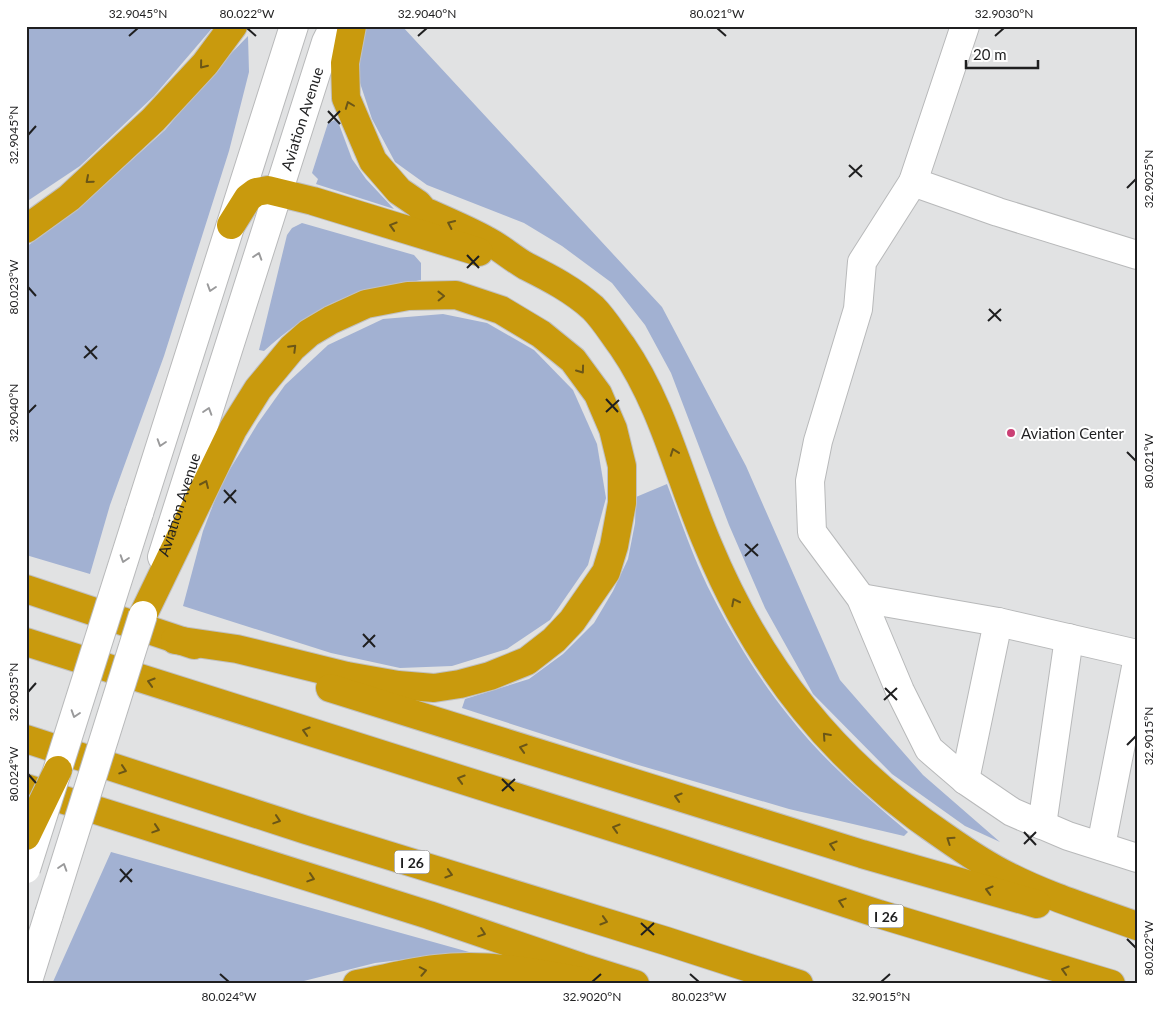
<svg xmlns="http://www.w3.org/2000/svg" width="1163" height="1010" font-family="Lato,sans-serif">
  <rect width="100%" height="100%" fill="#e1e2e3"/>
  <g fill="#a2b1d2">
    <polygon points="26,26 214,26 154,96 80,166 26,202"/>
    <polygon points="364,26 402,26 662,307 746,466 840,680 923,775 1000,842 965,826 892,774 813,694 765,608 729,525 671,373 645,325 612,283 562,246 524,223 427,185 395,162 372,119 356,71"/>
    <polygon points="248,36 249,72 229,151 164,356 110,505 90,574 26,555 26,247 80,207 165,130 219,66"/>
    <polygon points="337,119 352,159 366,179 394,209 316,184 318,179 312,173 328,123"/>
    <path d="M302 223 414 255 421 263V280C395 285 367 290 342 299 314 310 286 331 264 351L259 350 287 235 292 228Z"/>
    <polygon points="443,314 487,323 534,350 573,390 597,444 606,498 588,565 550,620 507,649 452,666 400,668 331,653 183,606 203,531 221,484 258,423 285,385 328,345 383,319"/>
    <path d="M667 484C681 521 694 561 713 597 734 638 759 679 788 715 822 759 865 796 908 832L904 836 789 809 635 764 462 708 465 699 529 679 563 654 594 623 613 591 628 559 635 523 636 497Z"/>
    <polygon points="111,852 487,957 441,955 375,963 292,984 52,984"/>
  </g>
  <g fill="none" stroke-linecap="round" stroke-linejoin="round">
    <defs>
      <g id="minor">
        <polyline points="965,26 913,182 862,262 858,309 818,441 810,481 812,532 861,598 900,691 929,749 965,780 1012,812 1068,836 1137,858"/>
        <polyline points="913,182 998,212 1137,255"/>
        <polyline points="139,513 294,26"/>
        <path id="s1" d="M162 557 326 42 334 26"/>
        <polyline points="861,598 998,622 1137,654"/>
        <polyline points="965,780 998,622"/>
        <polyline points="1042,825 1069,638"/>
        <polyline points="1101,846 1137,662"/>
        <polyline points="27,984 49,914"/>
      </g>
      <g id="highway">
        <path d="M352 26 345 63 346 98 373 161 399 191 418 204 424 211C444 220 466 229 486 240 500 247 512 258 526 266 550 278 573 290 593 308 604 319 613 334 622 346 664 407 679 478 708 545 759 668 835 763 945 837 965 851 986 865 1008 876 1049 897 1093 910 1137 926"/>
        <polyline points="231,225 248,198 256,192 268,190 313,201 479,252"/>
        <polyline points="26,229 69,198 153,120 205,64 233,26"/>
        <polyline points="26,589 194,645"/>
        <polyline points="143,615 233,429 258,389 292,348 309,333 331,320 366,304 408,296 456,295 501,310 541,334 573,360 598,394 613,429 622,466 622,503 614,546 606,572 572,621 554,640 527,661 490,676 460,684 434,688 398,685 347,676 237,649 175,640"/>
        <polyline points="26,642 662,843 879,914 1111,984"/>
        <polyline points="330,688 862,854 1037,904"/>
        <polyline points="26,739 306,830 666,941 799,984"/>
        <polyline points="26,788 429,915 581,967 635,984"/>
        <path d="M357 984C384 979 410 972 436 969 484 963 535 972 581 981"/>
      </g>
    </defs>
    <use href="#minor" stroke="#b8b9ba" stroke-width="30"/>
    <use href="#highway" stroke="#c0c0c1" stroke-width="30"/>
    <use href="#minor" stroke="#fff" stroke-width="28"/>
    <use href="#highway" stroke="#c99a0d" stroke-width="28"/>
    <defs>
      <g id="minor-bridge">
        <polyline points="26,869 139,513"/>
        <polyline points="49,914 143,615"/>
      </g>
      <polyline id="highway-bridge" points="26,836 58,770"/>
    </defs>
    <use href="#minor-bridge" stroke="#b8b9ba" stroke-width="30" stroke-linecap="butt"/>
    <use href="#highway-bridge" stroke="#c0c0c1" stroke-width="30" stroke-linecap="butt"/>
    <use href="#minor-bridge" stroke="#fff" stroke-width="28"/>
    <use href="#highway-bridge" stroke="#c99a0d" stroke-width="28"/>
  </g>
  <defs><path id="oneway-chevron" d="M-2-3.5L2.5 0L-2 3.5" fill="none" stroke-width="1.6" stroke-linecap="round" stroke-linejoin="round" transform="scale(1.25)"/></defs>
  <g stroke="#6b5617">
    <use href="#oneway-chevron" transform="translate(203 65) rotate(129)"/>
    <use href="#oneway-chevron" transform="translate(349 105) rotate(-111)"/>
    <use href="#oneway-chevron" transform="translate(89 180) rotate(139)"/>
    <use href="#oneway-chevron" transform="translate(451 224) rotate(-155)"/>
    <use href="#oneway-chevron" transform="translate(393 226) rotate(-163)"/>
    <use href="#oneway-chevron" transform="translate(441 296) rotate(-1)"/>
    <use href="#oneway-chevron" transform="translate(293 348) rotate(-45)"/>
    <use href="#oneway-chevron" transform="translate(581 370) rotate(54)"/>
    <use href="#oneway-chevron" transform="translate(674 452) rotate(-110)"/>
    <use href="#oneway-chevron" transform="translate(205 484) rotate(-66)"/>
    <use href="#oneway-chevron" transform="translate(735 602) rotate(-117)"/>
    <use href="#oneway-chevron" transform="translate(151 682) rotate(-163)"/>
    <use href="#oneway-chevron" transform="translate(306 731) rotate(-163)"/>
    <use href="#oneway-chevron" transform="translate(826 736) rotate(-132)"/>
    <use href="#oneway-chevron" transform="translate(523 748) rotate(-163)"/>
    <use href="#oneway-chevron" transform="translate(123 770) rotate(18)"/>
    <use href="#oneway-chevron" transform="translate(461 779) rotate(-163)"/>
    <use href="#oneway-chevron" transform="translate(678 797) rotate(-163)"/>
    <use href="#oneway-chevron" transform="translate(277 820) rotate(18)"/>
    <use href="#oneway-chevron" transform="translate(616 828) rotate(-163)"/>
    <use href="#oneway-chevron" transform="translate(156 829) rotate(18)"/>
    <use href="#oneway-chevron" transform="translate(950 840) rotate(-146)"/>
    <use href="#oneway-chevron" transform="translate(833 845) rotate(-163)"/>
    <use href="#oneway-chevron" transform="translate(449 874) rotate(17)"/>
    <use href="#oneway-chevron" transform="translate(311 878) rotate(18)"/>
    <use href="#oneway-chevron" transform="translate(989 890) rotate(-164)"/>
    <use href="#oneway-chevron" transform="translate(842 902) rotate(-162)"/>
    <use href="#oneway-chevron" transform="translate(604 921) rotate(17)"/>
    <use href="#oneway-chevron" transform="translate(482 933) rotate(19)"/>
    <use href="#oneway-chevron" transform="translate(1065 970) rotate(-163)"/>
    <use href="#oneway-chevron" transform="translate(423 971) rotate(-11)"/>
  </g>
  <g stroke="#9a9a9b">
    <use href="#oneway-chevron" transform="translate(258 256) rotate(-72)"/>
    <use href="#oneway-chevron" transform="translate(211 288) rotate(108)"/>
    <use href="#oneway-chevron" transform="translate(208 411) rotate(-72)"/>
    <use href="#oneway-chevron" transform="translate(161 443) rotate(108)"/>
    <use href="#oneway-chevron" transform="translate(124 559) rotate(108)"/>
    <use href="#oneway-chevron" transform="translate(75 714) rotate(108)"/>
    <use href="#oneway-chevron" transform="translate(63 867) rotate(-72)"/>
  </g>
  <path fill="none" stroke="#1f1f20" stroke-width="2" d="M247 28 256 36M717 28 726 36M129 36 138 28M418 36 427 28M995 36 1004 28M328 111 340 124M328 123 340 111M28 135 36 126M849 165 862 177M849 177 862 165M1127 188 1136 179M467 255 479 268M467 268 479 256M28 287 36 296M989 309 1001 321M988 321 1001 309M85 346 97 359M84 358 97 346M606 399 618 412M606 412 619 400M28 413 36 405M1127 452 1136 461M224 490 236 503M224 503 236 490M745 544 758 556M745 556 758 544M363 634 375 647M363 647 375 635M885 688 897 700M28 692 36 683M884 700 897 688M1127 745 1136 736M28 774 36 783M502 779 514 791M502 791 515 779M1024 832 1036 845M1024 844 1036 832M120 869 132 882M120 882 132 869M641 923 654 935M641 935 654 923M1127 939 1136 948M220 974 229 982M690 974 699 982M592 982 601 974M881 982 890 974"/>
  <circle fill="#cb4075" stroke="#fff" stroke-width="2" cx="1011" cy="433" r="5"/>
  <g text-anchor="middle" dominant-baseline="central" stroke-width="4" stroke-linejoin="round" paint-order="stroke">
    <g fill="#fff" stroke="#626263" stroke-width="1">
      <rect x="394.5" y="850.5" width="35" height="23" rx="4"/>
      <rect x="868.5" y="904.5" width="35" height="23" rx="4"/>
    </g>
    <g font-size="14" font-weight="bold" fill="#1f1f20">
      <text x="412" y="862">I 26</text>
      <text x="886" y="916">I 26</text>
    </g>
    <g font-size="15" fill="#1f1f20" stroke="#fff">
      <text stroke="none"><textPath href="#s1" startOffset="460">Aviation Avenue</textPath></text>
      <text stroke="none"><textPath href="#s1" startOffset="55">Aviation Avenue</textPath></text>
    </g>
    <g font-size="15" fill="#1f1f20" stroke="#fff" text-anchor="start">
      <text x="1021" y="433">Aviation Center</text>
    </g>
  </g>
  <rect width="1163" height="1010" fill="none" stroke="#ffffff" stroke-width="55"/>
  <path d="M966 60v8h72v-8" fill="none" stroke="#1f1f20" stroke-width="2.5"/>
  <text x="973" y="60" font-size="15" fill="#1f1f20" stroke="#ffffff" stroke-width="4" paint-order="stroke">20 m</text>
  <rect x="28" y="28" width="1108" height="954" fill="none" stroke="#1f1f20" stroke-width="2"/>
  <g font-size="12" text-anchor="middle" fill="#1f1f20">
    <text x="138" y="18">32.9045°N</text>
    <text x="247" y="18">80.022°W</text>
    <text x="427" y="18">32.9040°N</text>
    <text x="717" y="18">80.021°W</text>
    <text x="1004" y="18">32.9030°N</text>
    <text transform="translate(14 135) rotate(-90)" y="4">32.9045°N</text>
    <text transform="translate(1149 179) rotate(-90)" y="4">32.9025°N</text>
    <text transform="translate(14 287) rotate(-90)" y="4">80.023°W</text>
    <text transform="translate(14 413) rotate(-90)" y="4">32.9040°N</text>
    <text transform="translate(1149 461) rotate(-90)" y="4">80.021°W</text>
    <text transform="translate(14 692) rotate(-90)" y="4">32.9035°N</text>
    <text transform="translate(1149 736) rotate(-90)" y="4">32.9015°N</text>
    <text transform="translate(14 774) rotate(-90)" y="4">80.024°W</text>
    <text transform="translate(1149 948) rotate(-90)" y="4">80.022°W</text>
    <text x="229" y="1001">80.024°W</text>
    <text x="592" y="1001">32.9020°N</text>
    <text x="699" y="1001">80.023°W</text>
    <text x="881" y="1001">32.9015°N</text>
  </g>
</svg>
